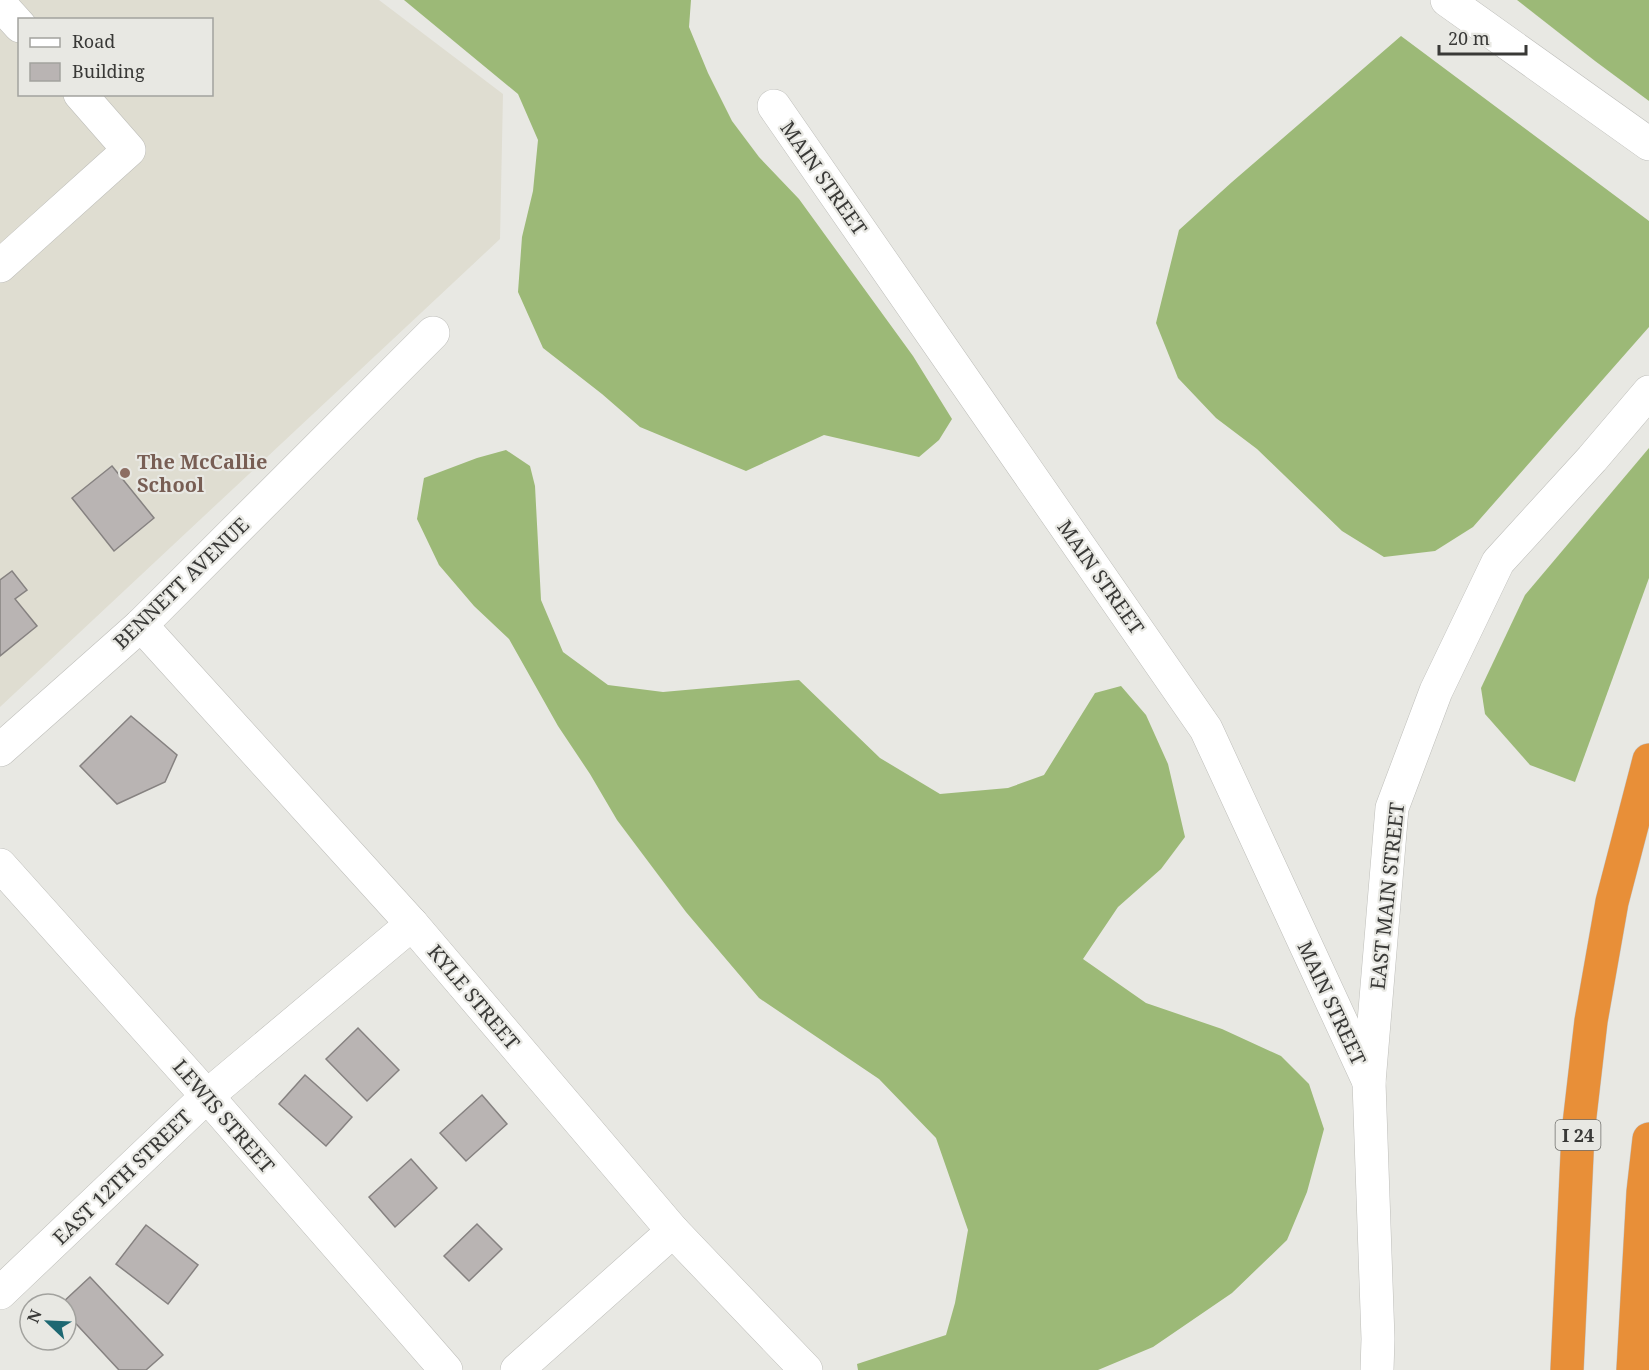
<svg xmlns="http://www.w3.org/2000/svg" width="1649" height="1370" font-family="'Noto Serif',serif">
  <rect width="100%" height="100%" fill="#e8e8e3"/>
  <path fill="#dfddd1" fill-rule="evenodd" d="M0 0H379L503 94 500 239 0 707ZM20 20H212V94H20Z"/>
  <g fill="#9cb977">
    <polygon points="404,0 691,0 689,27 708,73 732,121 759,157 799,199 913,356 952,419 939,440 919,457 824,435 746,471 640,427 602,394 543,348 518,292 522,237 533,191 538,140 518,94"/>
    <polygon points="1517,0 1649,0 1649,101 1595,61"/>
    <polygon points="1401,36 1649,221 1649,327 1473,527 1435,551 1384,557 1342,531 1257,449 1216,418 1178,378 1156,323 1179,230 1232,182"/>
    <polygon points="1649,448 1649,578 1575,782 1530,765 1485,714 1481,688 1525,595"/>
    <polygon points="506,450 530,466 535,486 541,600 563,652 608,685 663,692 799,680 880,758 940,794 1008,788 1044,775 1095,693 1121,686 1146,715 1168,764 1185,837 1161,869 1118,907 1083,959 1146,1003 1222,1029 1281,1056 1309,1084 1324,1129 1307,1192 1287,1240 1232,1293 1153,1347 1098,1370 858,1370 857,1364 946,1335 955,1303 968,1230 936,1138 879,1079 759,998 686,912 617,820 590,774 558,726 509,639 474,606 439,565 417,519 424,478 477,458"/>
  </g>
  <g fill="#b9b4b3" stroke="#868281" stroke-width="1.5">
    <polygon points="112,466 154,518 114,551 72,498"/>
    <polygon points="12,571 27,590 15,599 37,626 0,656 0,580"/>
    <polygon points="131,716 177,755 165,782 117,804 80,766"/>
    <polygon points="358,1028 399,1070 367,1101 326,1059"/>
    <polygon points="305,1075 352,1117 326,1146 279,1104"/>
    <polygon points="482,1095 507,1124 466,1161 440,1133"/>
    <polygon points="411,1159 437,1188 395,1227 369,1197"/>
    <polygon points="477,1224 502,1249 469,1281 444,1256"/>
    <polygon points="146,1225 198,1265 168,1304 116,1264"/>
    <polygon points="90,1277 163,1355 146,1370 119,1370 66,1313 66,1304 61,1304"/>
  </g>
  <g fill="none" stroke-linecap="round" stroke-linejoin="round">
    <defs>
      <g id="minor">
        <polyline points="1447,0 1649,144"/>
        <polyline points="0,4 20,26"/>
        <polyline points="774,106 1206,729 1369,1082"/>
        <polyline points="0,266 129,150 80,94"/>
        <polyline points="141,625 412,924 673,1231 806,1370"/>
        <polyline points="0,750 141,625 433,333"/>
        <polyline points="0,865 207,1096 446,1370"/>
        <polyline points="0,1293 207,1096 412,924"/>
        <polyline points="517,1370 673,1231"/>
        <polyline points="1377,1370 1378,1339 1369,1082 1392,808 1436,691 1498,562 1592,459 1649,392"/>
      </g>
      <g id="motorway">
        <polyline points="1567,1370 1578,1133 1591,1021 1612,902 1649,760"/>
        <polyline points="1633,1370 1643,1192 1649,1139"/>
      </g>
    </defs>
    <use href="#minor" stroke="#bebeba" stroke-width="34"/>
    <use href="#motorway" stroke="#c4c4c3" stroke-width="34"/>
    <use href="#minor" stroke="#fff" stroke-width="33"/>
    <use href="#motorway" stroke="#e88f38" stroke-width="33"/>
  </g>
  <circle fill="#8d6e63" stroke="#e8e8e3" stroke-width="2" cx="125" cy="473" r="6"/>
  <g text-anchor="middle" dominant-baseline="central" stroke-width="4.5" stroke-linejoin="round" paint-order="stroke">
    <rect fill="#e8e8e3" stroke="#6e6e6b" stroke-width="1.5" x="1555.5" y="1120" width="45" height="30" rx="4.5"/>
    <g font-size="18" font-weight="bold" fill="#393937">
      <text x="1578" y="1135">I 24</text>
    </g>
    <g font-size="20" fill="#393937" stroke="#e8e8e3">
      <text transform="translate(824 178) rotate(55)">MAIN STREET</text>
      <text transform="translate(1101 577) rotate(55)">MAIN STREET</text>
      <text transform="translate(181 583) rotate(-44)">BENNETT AVENUE</text>
      <text transform="translate(1387 896) rotate(-84)">EAST MAIN STREET</text>
      <text transform="translate(474 997) rotate(50)">KYLE STREET</text>
      <text transform="translate(1332 1003) rotate(65)">MAIN STREET</text>
      <text transform="translate(224 1116) rotate(49)">LEWIS STREET</text>
      <text transform="translate(122 1177) rotate(-44)">EAST 12TH STREET</text>
    </g>
    <g font-size="20" font-weight="bold" fill="#785e54" stroke="#e8e8e3" text-anchor="start">
      <text x="137" y="461">The McCallie<tspan x="137" dy="23">School</tspan></text>
    </g>
  </g>
  <rect x="18" y="18" width="195" height="78" fill="#e8e8e3" stroke="#a2a29e" stroke-width="1.5"/>
  <rect x="30" y="38" width="30" height="9" fill="#ffffff" stroke="#a2a29e" stroke-width="1.5"/>
  <text x="72" y="48" font-size="18" fill="#393937">Road</text>
  <rect x="30" y="63" width="30" height="18" fill="#b9b4b3" stroke="#a2a29e" stroke-width="1.5"/>
  <text x="72" y="78" font-size="18" fill="#393937">Building</text>
  <g transform="translate(48 1322) rotate(293)"><circle r="28" fill="#e8e8e3" stroke="#a2a29e" stroke-width="1.5"/>
  <path d="M0-4.5L10 22L0 15L-10 22Z" fill="#1d6872"/>
  <text y="-9" font-size="16" font-weight="bold" text-anchor="middle" fill="#393937">N</text>
  </g>
  <path d="M1439 45v9h87v-9" fill="none" stroke="#393937" stroke-width="3"/>
  <text x="1448" y="45" font-size="18" fill="#393937" stroke="#e8e8e3" stroke-width="4.5" paint-order="stroke">20 m</text>
</svg>
